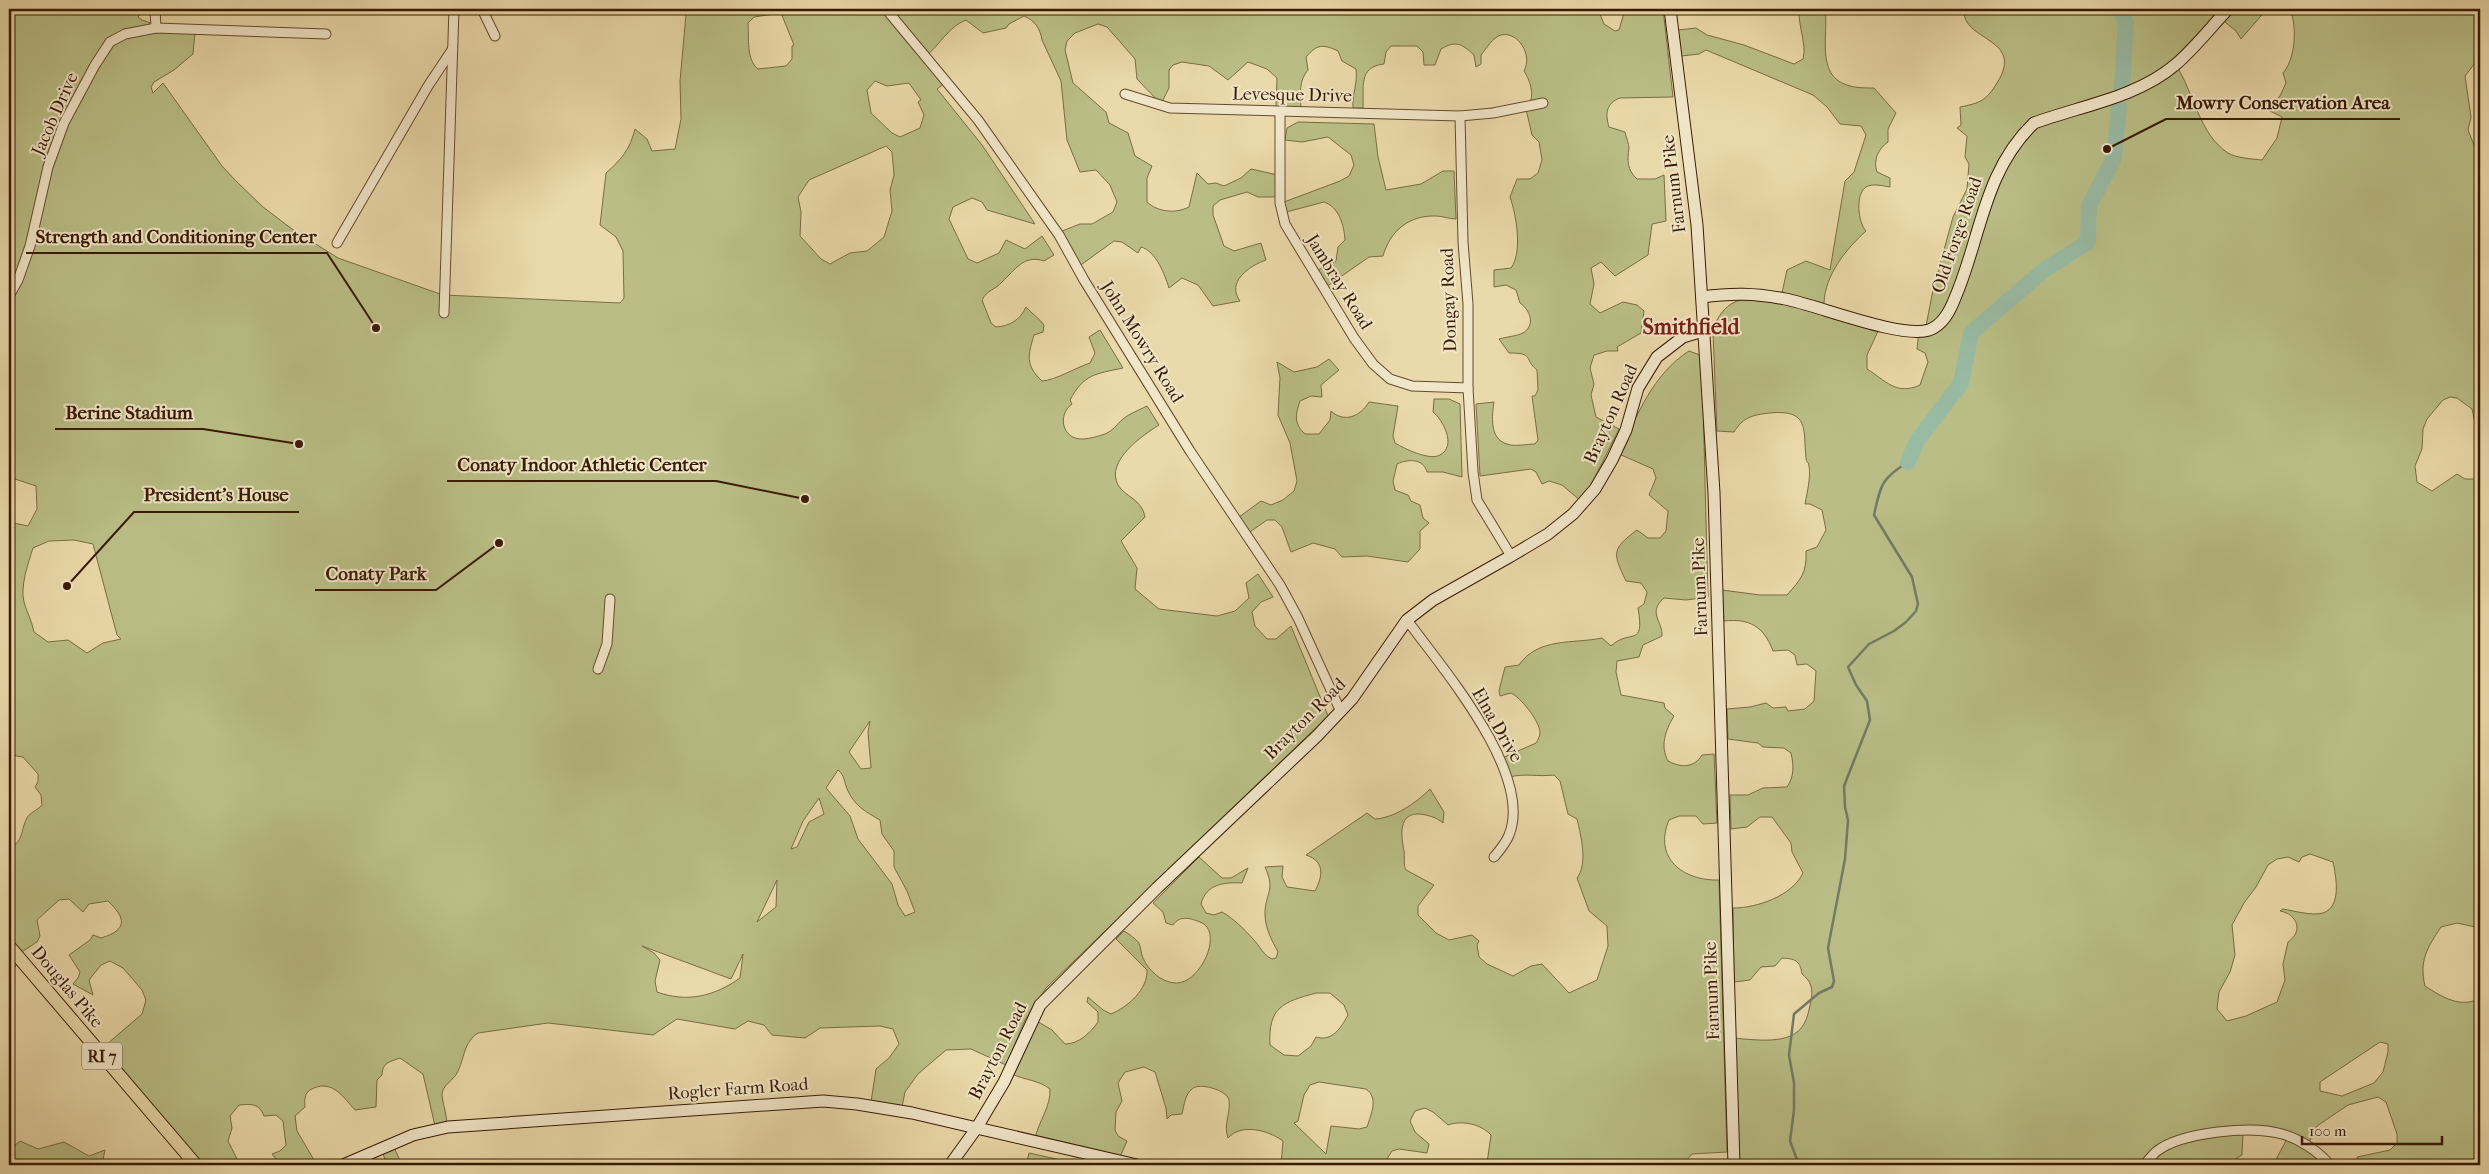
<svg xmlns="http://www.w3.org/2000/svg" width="2489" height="1174" font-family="'IM FELL French Canon',serif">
  <rect width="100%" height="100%" fill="#ead9aa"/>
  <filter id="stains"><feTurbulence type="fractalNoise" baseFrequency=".004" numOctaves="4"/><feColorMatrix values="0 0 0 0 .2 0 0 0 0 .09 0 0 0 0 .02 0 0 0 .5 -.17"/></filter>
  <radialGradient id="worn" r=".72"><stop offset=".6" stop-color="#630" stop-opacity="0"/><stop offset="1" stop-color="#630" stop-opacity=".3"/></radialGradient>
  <g fill="#babe86" stroke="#7a6c44" fill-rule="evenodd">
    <path d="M9 9H24L30 12 55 9H145L138 17 142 20 174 31 195 32 193 54 174 70 154 82 151 87 153 93 163 83 222 166 236 181 263 207 292 229 338 258 443 295 620 303 624 298 623 251 616 237 600 225 606 173C622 159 630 149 635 129L647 139 652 151 675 149 681 119 680 81 686 14 683 9H1598L1604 24 1615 31 1619 30 1625 9H1663L1673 97 1620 98C1606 103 1605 114 1609 127L1625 132C1626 137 1629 144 1629 148 1627 160 1627 170 1637 179H1655L1664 175 1666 221 1652 224 1648 255 1615 276 1601 262 1591 268 1594 284 1590 304 1600 313 1623 302 1637 305 1644 311 1641 333 1617 347 1618 351H1607L1594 355 1590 368 1594 384 1591 395 1596 417 1619 429 1585 497 1581 501 1562 485 1549 481 1542 484 1536 472 1531 469 1480 476 1476 404 1494 402C1492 415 1489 439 1507 444 1514 447 1527 444 1535 444L1538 440 1532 396H1535L1538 390 1537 370C1523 359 1535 353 1509 353L1499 339C1506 337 1517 336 1523 333 1536 325 1530 310 1520 303L1516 290 1506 285 1494 287V270L1511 268C1523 252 1516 214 1510 197L1517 179H1530L1538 173 1542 160 1539 142 1532 135 1526 109C1536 98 1531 82 1524 71 1533 55 1518 31 1501 35 1493 37 1486 49 1481 55V64L1476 67 1474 55C1462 44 1456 40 1441 49L1435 65H1424L1423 52 1417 46H1391L1386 52 1384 64C1358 67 1364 87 1363 108H1353C1352 95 1358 82 1356 69L1342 61 1338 51C1323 44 1317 44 1306 57L1308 70C1299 80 1300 94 1301 107H1276L1277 78 1267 69 1248 62 1228 80 1209 66 1182 62 1173 65 1169 70V88L1161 104 1137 79 1135 59 1107 27 1098 24 1075 33 1067 41 1065 50 1073 83 1106 112 1109 123 1128 133 1135 156 1152 166 1147 178V202C1158 212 1175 214 1189 207L1197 173 1208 184 1216 183 1224 186 1241 178 1251 169 1278 175 1279 197H1258L1247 192 1220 200 1213 206V215L1224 246 1234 251 1261 243 1266 260C1249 266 1226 282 1240 301L1213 306 1198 285 1182 278 1169 288C1165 275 1156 251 1141 247L1138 253 1122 242 1114 241 1078 267 1057 233 1080 224H1092L1113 212 1117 202 1110 185 1096 170 1080 172 1067 140 1061 81 1042 40C1040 28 1035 21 1024 16L1009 24 1006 28 983 33 966 20C949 26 939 46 925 57L945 83 937 89 982 145 1035 224 987 210 982 202 972 198 953 207 949 219 968 259 977 263 999 253 1006 240 1025 249 1042 236 1054 255 1044 261C1024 254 1015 270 1002 282 995 290 987 290 982 300L991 323 996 327C1010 326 1020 320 1026 307 1032 314 1039 318 1044 325L1043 332 1034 335C1028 355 1025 365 1042 381 1056 380 1075 368 1090 363L1095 353 1089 337 1100 330 1123 368C1095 374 1084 374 1070 400L1072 404C1057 415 1062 440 1083 439 1089 439 1099 436 1105 434 1114 430 1116 425 1123 419 1129 414 1139 410 1147 406L1159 425C1143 435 1105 461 1118 485 1125 497 1142 499 1145 517L1121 541 1137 568 1135 589 1159 609 1217 616 1235 611 1249 598 1246 583 1258 574 1273 597 1261 602 1252 612 1255 626 1267 639H1276L1291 626 1328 716 1046 988 1025 1020 1006 1065 971 1049 946 1050 918 1074 905 1092 902 1107 871 1102 876 1069 889 1058 899 1044 893 1029 880 1026 820 1028 805 1038 772 1035 764 1025 748 1021 735 1029 677 1019 653 1035 548 1023 478 1033C463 1043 465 1058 457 1073 453 1081 442 1085 442 1095 443 1105 447 1115 447 1125L436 1130 423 1074 400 1058C389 1062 382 1063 382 1075L377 1080 376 1107 355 1110C344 1098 333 1080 314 1088 305 1091 304 1098 305 1107L295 1116 297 1131 317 1165H281L272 1154 280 1151 286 1145 283 1121 276 1115 264 1116C259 1103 251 1104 239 1105L230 1116 232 1128 228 1141 240 1165H195L99 1051 142 1014 146 1000 142 990 123 968 110 961 101 965 89 980 93 995 73 984 78 978 80 972 69 955 90 940 93 935 101 938C128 930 126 918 108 901L89 904 83 912 69 899 59 900 37 920 40 936 37 942 17 955 18 963 9 975V848C24 842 20 831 27 818 29 813 38 810 42 805L41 795 35 787 38 782V774L23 757 16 756 9 750V522L28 526 37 509 36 486 9 477ZM781 13 794 45 792 46V59L786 66 758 69C746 60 749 37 748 23L754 17ZM875 81 887 86 909 83 921 100 918 102 924 115 920 128 900 137 892 133 871 113 867 90ZM886 146 892 152 894 175 890 190 892 211 884 237 867 251 850 253 830 264 821 259 800 236 801 212 798 197 809 180ZM74 540 93 544 117 635 121 639 103 643 87 653 68 640 48 642 34 632C32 621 27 613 24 602 20 586 28 564 33 548L49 541ZM870 721 868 732 871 768 861 769 849 752ZM838 770C845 775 844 783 848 791 855 806 866 812 880 820L882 834 894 851V867L907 891 915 912 905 916 898 905 892 884 858 839 850 816 826 788ZM819 798 824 814 809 822 797 847 791 849 803 821ZM777 880 776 907 757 922ZM642 946 731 979 743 954 740 978C715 996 687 1003 657 992L655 981 660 960 654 953Z"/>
    <path d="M1799 9H1825C1829 33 1815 75 1847 85 1855 88 1866 88 1874 88L1896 113 1888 129V142C1878 149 1873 160 1877 172L1890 178V187C1883 186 1873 183 1866 187 1855 194 1858 223 1866 231 1846 249 1825 275 1824 303L1782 293 1787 270 1806 261 1830 270 1845 181 1854 172 1866 135 1861 126 1840 124 1827 107 1813 95 1706 50 1699 54 1681 56 1678 30 1696 28 1707 35 1744 45 1794 64 1803 59C1807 45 1798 26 1799 9Z"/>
    <path d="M1964 9H2267L2241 39 2236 31 2220 18 2176 65C2194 93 2199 134 2228 153 2236 158 2253 159 2262 160L2277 138 2282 117 2270 111 2268 107 2280 96 2286 83 2283 73C2296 58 2297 26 2290 9H2480V62L2475 63 2465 76 2471 117 2468 130 2480 160V432L2475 423 2472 409 2457 398 2450 397 2443 400 2427 419 2423 429 2422 449 2415 466 2417 482 2432 491 2457 474 2465 479H2477L2480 473V928L2457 923 2441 927C2427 948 2419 961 2425 986 2442 997 2461 1009 2480 998V1165H2355L2358 1163 2357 1157 2390 1150 2397 1143V1134L2386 1102 2378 1097 2348 1105 2317 1126 2308 1144 2329 1165H2273L2287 1139 2285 1137 2243 1133 2242 1155 2226 1165H1733L1731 1038C1753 1039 1791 1047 1804 1024 1808 1017 1809 1009 1811 1001 1813 989 1812 982 1802 974 1800 960 1795 959 1782 958L1775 966 1761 967 1750 980 1734 982 1733 908C1757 908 1792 896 1803 873L1792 852 1791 843 1772 817H1760L1747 827 1731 829 1730 795H1748L1763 788 1787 787C1794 777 1794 766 1791 753L1784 748 1763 747 1758 743 1728 739 1727 709 1750 707 1766 703 1773 708 1786 707 1788 711 1805 709 1814 701 1816 671 1807 664 1797 665 1795 655 1788 650 1773 651C1764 627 1750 618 1724 621L1722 590 1760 595H1787C1801 579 1807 573 1806 551L1817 547 1826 530 1822 510 1810 504H1805C1807 493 1811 477 1809 466 1808 459 1807 466 1806 458 1803 429 1810 409 1769 413 1753 415 1743 417 1734 432L1717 431 1713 332C1715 321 1721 311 1731 304 1754 287 1851 321 1879 329L1867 355V369C1885 380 1896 396 1920 385L1928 362 1925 353 1917 349 1919 331 1926 326 1933 290 1953 217 1967 189 1969 164 1965 157 1967 136 1957 128 1961 125 1960 107C1980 103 1986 101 1997 83 2026 37 1961 42 1964 9ZM2310 854 2333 862C2336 876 2342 907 2323 913 2312 916 2294 911 2283 909L2280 911C2297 914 2304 931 2288 942L2283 964 2285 980 2277 1002 2246 1016 2227 1021 2217 1009 2219 992 2230 972 2235 955 2232 925 2244 903 2256 887 2268 865 2277 859 2288 857 2299 862 2302 857ZM2380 1042 2388 1044V1052L2383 1072 2374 1083 2342 1096 2320 1091V1082Z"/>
    <path d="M1298 122 1374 124 1378 157 1386 190 1421 184 1443 171H1454L1456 219C1449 219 1443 216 1436 216 1409 215 1390 231 1383 256L1369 257 1326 287 1316 271 1336 261 1338 247 1345 240C1344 225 1339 207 1324 202L1286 212 1284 202 1340 181 1349 176 1354 165 1351 155 1328 137 1302 142 1285 140 1287 128Z"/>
    <path d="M1689 351 1700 355 1702 363 1708 597 1686 600 1664 598C1647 613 1663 621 1662 636L1643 645 1639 657 1617 661 1616 672 1621 695 1664 703 1665 708 1674 716C1665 731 1660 746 1668 761 1681 768 1694 768 1702 755L1714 754 1717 823 1703 824 1696 816H1679L1669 820C1653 858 1683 881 1719 880L1727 1152 1692 1154 1686 1161V1165H1490L1487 1163 1491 1135C1481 1124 1462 1120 1448 1125L1433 1112 1425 1108 1415 1111 1410 1121 1415 1132 1429 1144 1427 1153 1399 1149 1392 1151 1387 1159 1379 1165H1281L1283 1141C1268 1130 1241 1123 1228 1138 1223 1124 1231 1114 1229 1100 1227 1090 1199 1082 1192 1089 1185 1094 1184 1106 1182 1114L1171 1115 1167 1119 1166 1108 1155 1072 1144 1067 1125 1072 1118 1083 1122 1101 1116 1112 1115 1130 1118 1136 1127 1141 1120 1157 1035 1138C1039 1121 1051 1106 1050 1089 1039 1080 1024 1080 1012 1074L1035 1020 1052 1030 1065 1044C1079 1044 1090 1033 1098 1022V1012L1087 1002 1088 997 1103 1010 1111 1014C1128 1007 1148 989 1147 970L1116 939 1124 931C1129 934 1136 939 1139 943 1141 948 1141 954 1143 958 1148 970 1161 982 1175 983 1200 985 1225 931 1200 922 1190 918 1180 915 1173 925L1166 923 1163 912 1153 903 1199 857 1222 878H1231L1248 868 1242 883C1224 882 1206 884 1201 904L1206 913 1214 915 1222 912C1233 918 1244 929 1253 939 1260 946 1263 955 1272 959L1276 958 1278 952C1272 941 1265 928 1265 914 1265 893 1276 891 1265 867L1283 866 1282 877 1287 887 1315 891C1323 876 1325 861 1306 855L1367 813 1375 819C1394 818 1416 803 1430 789L1444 812 1443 823C1437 818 1433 817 1426 815 1399 809 1400 831 1404 851 1405 857 1403 864 1406 870L1434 885 1418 906V915L1436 933 1449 940 1472 935 1479 941 1477 945 1479 957 1487 964 1513 976 1531 966 1542 964 1569 993 1597 980 1608 946 1607 926 1589 911 1577 878C1588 864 1581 836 1577 819L1568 814 1560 781 1554 775C1537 777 1526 773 1509 777L1500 759 1536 743C1538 740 1540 736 1540 732 1539 720 1520 697 1511 693L1500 696 1499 691 1505 667 1519 665C1538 637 1574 644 1602 638L1611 646C1630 628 1645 649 1638 608L1644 604 1647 592 1641 583 1626 581C1612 552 1612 549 1637 530L1648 538H1660L1666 531 1668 511 1649 495 1656 478 1653 469 1619 454C1637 415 1653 374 1689 351ZM1316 993H1330L1344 1005 1348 1015C1341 1028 1332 1042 1316 1037L1311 1046 1298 1056 1284 1055 1270 1045C1268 1007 1283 1002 1316 993ZM1319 1082 1366 1089C1379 1098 1371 1114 1367 1127L1359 1129 1331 1126 1326 1154 1294 1123 1298 1121 1304 1095 1310 1085Z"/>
    <path d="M1329 359 1339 370 1321 385 1322 397 1311 396 1300 401C1295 415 1294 424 1305 434H1319L1330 420 1331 411C1344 423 1360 417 1369 402L1398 406 1393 436 1395 443C1405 449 1430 461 1440 455 1457 446 1443 420 1433 412L1434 399H1449L1460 404 1462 477 1443 472H1427C1423 458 1408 459 1397 464L1393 481 1395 490 1408 495 1411 501 1420 505 1423 518 1429 523 1420 531V549L1408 562 1367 556 1342 557 1335 549 1313 543 1291 552 1282 527 1275 520H1267L1247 534 1235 520 1261 501 1271 505 1283 500 1294 491 1297 481 1290 443 1278 415 1280 378 1277 362 1294 372 1317 367Z"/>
    <polygon points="20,1141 38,1149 64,1142 89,1156 105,1150 102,1165 9,1165 9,1150"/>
    <polygon points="393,1145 402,1165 387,1165 382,1151"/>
    <polygon points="1029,1153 1084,1165 1026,1165"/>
  </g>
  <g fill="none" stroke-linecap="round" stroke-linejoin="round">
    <path stroke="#737b64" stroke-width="2.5" d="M1799 1165 1790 1141 1794 1110V1083L1789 1055 1794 1014 1819 993 1832 987 1834 981 1828 948 1845 859 1848 820 1845 807 1844 786 1870 720 1867 701 1856 685 1848 667 1869 644 1894 631 1906 622 1916 611 1918 604 1912 577 1874 515C1881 484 1881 479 1908 462"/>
    <g stroke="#99bba4" stroke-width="16">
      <polyline points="2119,9 2126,22 2122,88"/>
      <polyline points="1908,462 1917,441 1961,383 1971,333 2044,270 2088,242 2089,206 2114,158 2119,106"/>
    </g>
    <defs>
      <g id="street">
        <polyline points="155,9 156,28"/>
        <polyline points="482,9 495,36"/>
        <polyline points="886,9 978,120 1059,235 1084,280 1190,451 1280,585 1298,618 1341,712"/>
        <polyline points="1125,94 1170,108 1460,116 1493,113 1543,103"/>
        <polyline points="1280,112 1280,203 1285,224 1354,338 1373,364 1390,379 1412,386 1468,388"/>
        <polyline points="1460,116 1463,242 1468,304 1468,388 1473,472 1477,500 1511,556"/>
        <polyline points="337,243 428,86 452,50"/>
        <polyline points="9,296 18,280 30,246 48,167 64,123 95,65 110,42 125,34 156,28 326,34"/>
        <polyline points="444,313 454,9"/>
        <path d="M1407 620C1442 668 1534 774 1509 835 1506 843 1499 851 1494 857"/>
        <polyline points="598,669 607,644 610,599"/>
        <path d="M2144 1165C2148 1161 2153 1154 2157 1151 2182 1132 2253 1125 2282 1134 2300 1139 2318 1151 2330 1165"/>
      </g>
      <g id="secondary">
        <polyline points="1670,9 1697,225 1714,493 1734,1165"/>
        <path d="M1702 297C1731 293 1755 293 1785 299 1817 305 1901 339 1929 330 1943 325 1950 311 1955 298 1981 238 1983 172 2034 123 2080 106 2136 98 2175 65 2194 49 2211 27 2228 9"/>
        <polyline points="343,1165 413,1135 448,1127 823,1101 857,1104 912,1113 1137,1165"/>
        <polyline points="950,1165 976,1129 1004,1082 1040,1005 1157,888 1317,736 1352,699 1407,620 1433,600 1511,556 1548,534 1573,514 1595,489 1612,460 1626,430 1638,388 1657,357 1683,337 1703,331"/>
      </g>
      <polyline id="primary" points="9,946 196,1165"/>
    </defs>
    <use href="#street" stroke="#654a2d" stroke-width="11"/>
    <use href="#secondary" stroke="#391a03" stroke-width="13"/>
    <use href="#primary" stroke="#391a03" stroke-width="14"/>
    <use href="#street" stroke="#f1e6c8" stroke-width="9"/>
    <use href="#secondary" stroke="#f1e6c8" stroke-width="11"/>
    <use href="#primary" stroke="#ead9aa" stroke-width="12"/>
  </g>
  <g text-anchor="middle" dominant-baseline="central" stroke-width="4" stroke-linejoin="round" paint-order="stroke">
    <rect fill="#f1e6c8" stroke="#70573e" stroke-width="1" x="82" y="1042.5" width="40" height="27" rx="4"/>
    <g font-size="16" font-weight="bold" fill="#391a03">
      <text x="102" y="1056">RI 7</text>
    </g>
    <g font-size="18" fill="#391a03" stroke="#f1e6c8">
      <text transform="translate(1292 95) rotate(1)">Levesque Drive</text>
      <text transform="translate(55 114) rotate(-66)">Jacob Drive</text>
      <text transform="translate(1674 184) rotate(-97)">Farnum Pike</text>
      <text transform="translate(1957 235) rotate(-71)">Old Forge Road</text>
      <text transform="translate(1339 282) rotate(58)">Jambray Road</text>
      <text transform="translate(1449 300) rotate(-92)">Dongay Road</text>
      <text transform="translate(1142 342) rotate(58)">John Mowry Road</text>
      <text transform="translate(1611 414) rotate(-66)">Brayton Road</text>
      <text transform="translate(1700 587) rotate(-92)">Farnum Pike</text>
      <text transform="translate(1305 719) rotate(-45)">Brayton Road</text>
      <text transform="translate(1497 725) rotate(60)">Elna Drive</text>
      <text transform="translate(67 987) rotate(50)">Douglas Pike</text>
      <text transform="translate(1712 991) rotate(-92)">Farnum Pike</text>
      <text transform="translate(998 1051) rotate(-63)">Brayton Road</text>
      <text transform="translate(738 1089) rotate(-4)">Rogler Farm Road</text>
    </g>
    <g font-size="22" font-weight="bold" fill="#7a1f14" stroke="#f1e6c8">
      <text x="1691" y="327">Smithfield</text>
    </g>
  </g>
  <path fill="none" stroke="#391a03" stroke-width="2" d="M2107 149L2166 119H2400M376 328L327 253H26M299 444L203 429H55M805 499L716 481H447M67 586L134 512H299M499 543L436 590H315"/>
  <g fill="#391a03" stroke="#f1e6c8" stroke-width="2">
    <circle cx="2107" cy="149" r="5"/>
    <circle cx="376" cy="328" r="5"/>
    <circle cx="299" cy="444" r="5"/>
    <circle cx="805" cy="499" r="5"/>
    <circle cx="67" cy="586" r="5"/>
    <circle cx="499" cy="543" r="5"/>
  </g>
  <g font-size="19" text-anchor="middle" font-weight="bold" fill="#391a03" stroke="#f1e6c8" stroke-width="4" stroke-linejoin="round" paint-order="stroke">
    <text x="2283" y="109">Mowry Conservation Area</text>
    <text x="176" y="243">Strength and Conditioning Center</text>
    <text x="129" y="419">Berine Stadium</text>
    <text x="582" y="471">Conaty Indoor Athletic Center</text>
    <text x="216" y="501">President's House</text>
    <text x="376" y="580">Conaty Park</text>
  </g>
  <rect width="2489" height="1174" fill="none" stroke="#ead9aa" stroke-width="30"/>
  <rect x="10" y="10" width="2469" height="1154" fill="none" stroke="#391a03" stroke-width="2.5"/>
  <rect x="15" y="15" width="2459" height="1144" fill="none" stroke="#391a03"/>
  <path d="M2302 1136v8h140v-8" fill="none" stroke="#391a03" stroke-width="2.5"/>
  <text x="2309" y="1136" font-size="15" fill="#391a03" stroke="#f1e6c8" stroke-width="4" paint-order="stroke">100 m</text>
  <rect width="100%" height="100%" filter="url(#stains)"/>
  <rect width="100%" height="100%" fill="url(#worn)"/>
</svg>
